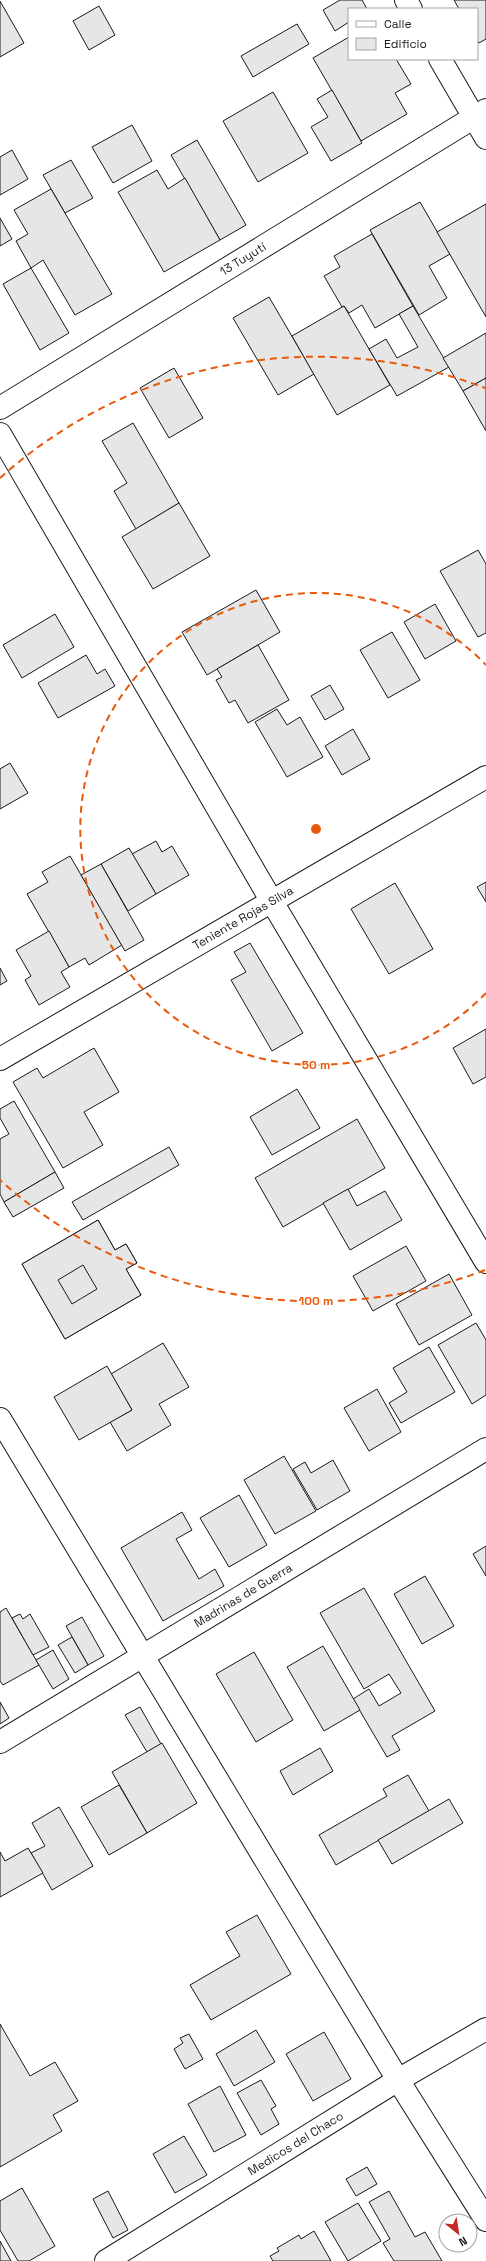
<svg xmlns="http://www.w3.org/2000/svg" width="486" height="2261" font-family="'Space Grotesk',sans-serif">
  <rect width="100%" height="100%" fill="#fff"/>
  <g fill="#e6e6e6" stroke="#1a1a1a" fill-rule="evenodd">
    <polygon points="340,0 362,0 367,9 349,9 349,22 335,31 323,10"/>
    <polygon points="454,0 486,0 486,39 479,43 477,40 477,9 459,9"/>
    <polygon points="0,1 24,43 0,57"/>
    <polygon points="99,6 115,35 89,50 73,21"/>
    <polygon points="297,24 309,44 253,77 241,56"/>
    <polygon points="349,37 349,59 396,59 411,84 395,93 407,114 361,141 313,58"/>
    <polygon points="332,90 362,143 331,161 311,127 328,117 317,99"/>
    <polygon points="273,92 308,153 258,182 223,121"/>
    <polygon points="132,125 152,161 113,183 92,147"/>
    <polygon points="197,140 246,225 220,240 171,155"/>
    <polygon points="12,150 28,179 0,195 0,157"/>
    <polygon points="71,160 93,198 65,213 43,175"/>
    <polygon points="157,170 168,189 185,178 220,240 164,272 118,192"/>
    <polygon points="51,189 112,294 75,315 43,260 31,268 16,241 28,234 14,210"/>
    <polygon points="420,202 450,254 429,266 447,298 419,315 370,230"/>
    <polygon points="486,204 486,317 437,232"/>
    <polygon points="0,218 12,239 0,246"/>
    <polygon points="372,234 413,306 375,328 362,305 349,313 344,306 342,307 324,276 340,267 334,256"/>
    <polygon points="31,268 69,333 40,350 3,284"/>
    <polygon points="269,297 314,374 278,395 233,318"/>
    <polygon points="344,306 390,385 337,415 292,336"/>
    <polygon points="413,306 449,367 397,396 369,349 386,339 397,358 418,347 399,314"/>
    <polygon points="486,333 486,378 463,391 443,358"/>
    <polygon points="174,368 203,418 169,438 140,388"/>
    <polygon points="486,378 486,431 463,391"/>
    <polygon points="133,423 179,503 136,529 114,491 127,483 102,441"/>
    <polygon points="179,503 210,556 153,589 122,537"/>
    <polygon points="478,550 486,564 486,633 478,637 440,571"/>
    <polygon points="256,590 280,632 207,675 182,632"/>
    <polygon points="435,604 456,641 425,659 404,622"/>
    <polygon points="55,614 74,647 22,678 3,645"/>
    <polygon points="392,632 420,680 388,698 360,650"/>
    <polygon points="258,645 289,700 248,723 235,700 229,703 216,680 222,677 217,669"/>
    <polygon points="86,655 97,674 105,669 115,686 58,718 38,683"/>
    <polygon points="330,685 344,709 325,720 311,696"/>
    <polygon points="277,709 287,725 300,717 323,757 287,777 255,722"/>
    <polygon points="353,729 370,759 342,775 325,746"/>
    <polygon points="10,763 28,793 0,809 0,769"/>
    <polygon points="156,841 162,852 172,846 189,875 156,894 132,854"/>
    <polygon points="129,848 156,894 128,911 101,864"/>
    <polygon points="70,856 122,945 89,965 85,958 69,967 27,894 48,882 42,872"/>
    <polygon points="101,864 144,940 125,951 81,875"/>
    <polygon points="486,882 486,902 477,887"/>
    <polygon points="395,883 433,949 389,974 351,909"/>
    <polygon points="49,931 69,967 61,972 70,987 39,1005 25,980 31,976 16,950"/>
    <polygon points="250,943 303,1033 272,1051 231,980 246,972 234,952"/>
    <polygon points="0,968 7,981 0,985"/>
    <polygon points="486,1029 486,1077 473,1084 453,1048"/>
    <polygon points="94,1048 119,1092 84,1112 103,1145 63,1168 13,1082 37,1068 43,1078"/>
    <polygon points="297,1089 320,1128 272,1155 250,1117"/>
    <polygon points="14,1101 55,1172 4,1202 0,1194 0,1139 9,1134 0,1118 0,1109"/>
    <polygon points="357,1119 385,1168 283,1227 255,1178"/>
    <polygon points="169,1147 179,1165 83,1220 72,1202"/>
    <polygon points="55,1172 64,1188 13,1217 4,1202"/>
    <polygon points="348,1189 357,1206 385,1191 402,1220 350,1250 323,1203"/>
    <path d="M98 1220 115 1250 126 1244 137 1263 126 1269 141 1295 65 1339 22 1264ZM83 1265 97 1289 72 1304 58 1280Z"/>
    <polygon points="98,1220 115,1250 126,1244 137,1263 126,1269 141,1295 65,1339 22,1264"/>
    <polygon points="406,1246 426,1281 373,1311 353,1276"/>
    <polygon points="83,1265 97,1289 72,1304 58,1280"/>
    <polygon points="449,1274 472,1315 419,1345 396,1304"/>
    <polygon points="476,1323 486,1340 486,1395 472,1404 438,1345"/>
    <polygon points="163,1343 189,1387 159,1404 171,1425 127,1451 110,1422 132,1410 111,1374"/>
    <polygon points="429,1347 455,1392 401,1423 389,1403 407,1392 393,1368"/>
    <polygon points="107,1366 132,1410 79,1440 54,1397"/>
    <polygon points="377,1389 401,1432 369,1451 344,1408"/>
    <polygon points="284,1456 316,1511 275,1534 244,1480"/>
    <polygon points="333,1460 350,1491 317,1510 293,1469 305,1462 311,1473"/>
    <polygon points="239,1495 267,1545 229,1567 200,1518"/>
    <polygon points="182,1512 192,1530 176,1539 199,1579 215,1569 224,1586 163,1621 121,1548"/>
    <polygon points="486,1546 486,1576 473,1554"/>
    <polygon points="425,1576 454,1626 422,1644 394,1594"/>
    <polygon points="364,1588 435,1711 392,1736 400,1750 387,1757 353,1699 369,1689 379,1706 401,1693 389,1674 364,1689 320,1613"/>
    <polygon points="6,1608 39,1665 3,1685 0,1681 0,1612"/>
    <polygon points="20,1614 23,1619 30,1614 49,1647 33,1655 12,1618"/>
    <polygon points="82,1617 104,1656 88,1665 66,1626"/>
    <polygon points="72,1637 88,1665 75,1673 58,1645"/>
    <polygon points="323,1646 360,1710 324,1731 287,1667"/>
    <polygon points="53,1650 69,1679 53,1689 36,1660"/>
    <polygon points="254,1652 293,1720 256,1742 216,1674"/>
    <polygon points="0,1702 9,1718 0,1724"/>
    <polygon points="140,1707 161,1744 147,1752 125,1715"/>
    <polygon points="162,1743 197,1803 147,1833 112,1772"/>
    <polygon points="320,1748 333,1771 293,1795 280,1771"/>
    <polygon points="408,1775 429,1811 336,1865 319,1835 387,1796 383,1789"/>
    <polygon points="119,1785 147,1833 109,1855 81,1807"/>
    <polygon points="449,1799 463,1823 392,1864 378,1840"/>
    <polygon points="59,1807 93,1866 52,1890 31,1853 45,1846 32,1823"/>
    <polygon points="28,1848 43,1873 0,1897 0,1852 5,1861"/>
    <polygon points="257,1915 291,1974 211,2020 190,1985 240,1956 226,1932"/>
    <polygon points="0,2024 30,2076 55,2062 78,2101 53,2115 62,2131 0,2167"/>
    <polygon points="256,2030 275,2062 234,2086 216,2054"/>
    <polygon points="324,2032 351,2079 313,2101 286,2054"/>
    <polygon points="189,2034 203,2059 185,2069 174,2049 183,2043 180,2038"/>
    <polygon points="261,2080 276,2106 271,2109 279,2124 261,2135 237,2093"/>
    <polygon points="220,2086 246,2135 214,2152 188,2104"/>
    <polygon points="184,2136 207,2175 175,2193 153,2154"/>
    <polygon points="367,2167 377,2184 356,2196 346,2179"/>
    <polygon points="22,2188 55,2246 29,2261 18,2261 0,2230 0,2201"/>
    <polygon points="108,2191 128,2230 113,2238 93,2199"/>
    <polygon points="389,2191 415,2237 425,2232 442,2261 394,2261 383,2243 390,2239 369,2202"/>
    <polygon points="358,2203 381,2241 348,2261 325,2222"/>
    <polygon points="314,2231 331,2261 273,2261 270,2256 279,2251 277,2248 299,2235 301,2239"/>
    <polygon points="0,2241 11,2261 0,2261"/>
  </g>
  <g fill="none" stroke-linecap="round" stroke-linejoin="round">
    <defs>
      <g id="minor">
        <polyline points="406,0 411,9"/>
        <polyline points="440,59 486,138"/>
        <path id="s1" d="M0 408 486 110"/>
        <polyline points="0,434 271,900 486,1262"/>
        <path id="s2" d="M0 1059 486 777"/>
        <polyline points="0,1419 398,2080 486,2220"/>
        <path id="s3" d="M0 1742 486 1449"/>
        <path id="s4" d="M106 2261 398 2080 486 2029"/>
      </g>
    </defs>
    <use href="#minor" stroke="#1a1a1a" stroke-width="24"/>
    <use href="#minor" stroke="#fff" stroke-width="22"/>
  </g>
  <g fill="none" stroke="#e8590c" stroke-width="2" stroke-dasharray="7 5">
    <path d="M486 993A236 236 0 1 1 486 665"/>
    <path d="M485 1270A472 472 0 0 1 0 1180M0 478A472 472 0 0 1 485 388"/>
  </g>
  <g text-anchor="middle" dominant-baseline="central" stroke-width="3" stroke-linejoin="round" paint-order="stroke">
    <g font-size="12" fill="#1a1a1a" stroke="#fff">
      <text stroke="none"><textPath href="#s1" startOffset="285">13 Tuyutí</textPath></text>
      <text stroke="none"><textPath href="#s2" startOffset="281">Teniente Rojas Silva</textPath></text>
      <text stroke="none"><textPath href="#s3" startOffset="284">Madrinas de Guerra</textPath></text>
      <text stroke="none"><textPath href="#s4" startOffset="223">Medicos del Chaco</textPath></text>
    </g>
  </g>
  <circle cx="316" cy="829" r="6" fill="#e8590c" stroke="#fff" stroke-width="2"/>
  <g font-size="12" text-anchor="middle" font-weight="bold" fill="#e8590c" stroke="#fff" stroke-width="3" stroke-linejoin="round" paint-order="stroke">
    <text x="316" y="1069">50 m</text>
    <text x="316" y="1305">100 m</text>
  </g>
  <rect x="348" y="8" width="130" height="52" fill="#ffffff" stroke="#a3a3a3"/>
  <rect x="356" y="21" width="20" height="6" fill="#ffffff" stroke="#a3a3a3"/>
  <text x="384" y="28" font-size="12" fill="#1a1a1a">Calle</text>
  <rect x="356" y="38" width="20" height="12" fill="#e6e6e6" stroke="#a3a3a3"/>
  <text x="384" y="48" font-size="12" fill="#1a1a1a">Edificio</text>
  <g transform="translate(458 2233) rotate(150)"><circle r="19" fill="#ffffff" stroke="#a3a3a3"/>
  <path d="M0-3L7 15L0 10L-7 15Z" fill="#c62828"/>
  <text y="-6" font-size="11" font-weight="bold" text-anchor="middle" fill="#1a1a1a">N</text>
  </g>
</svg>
